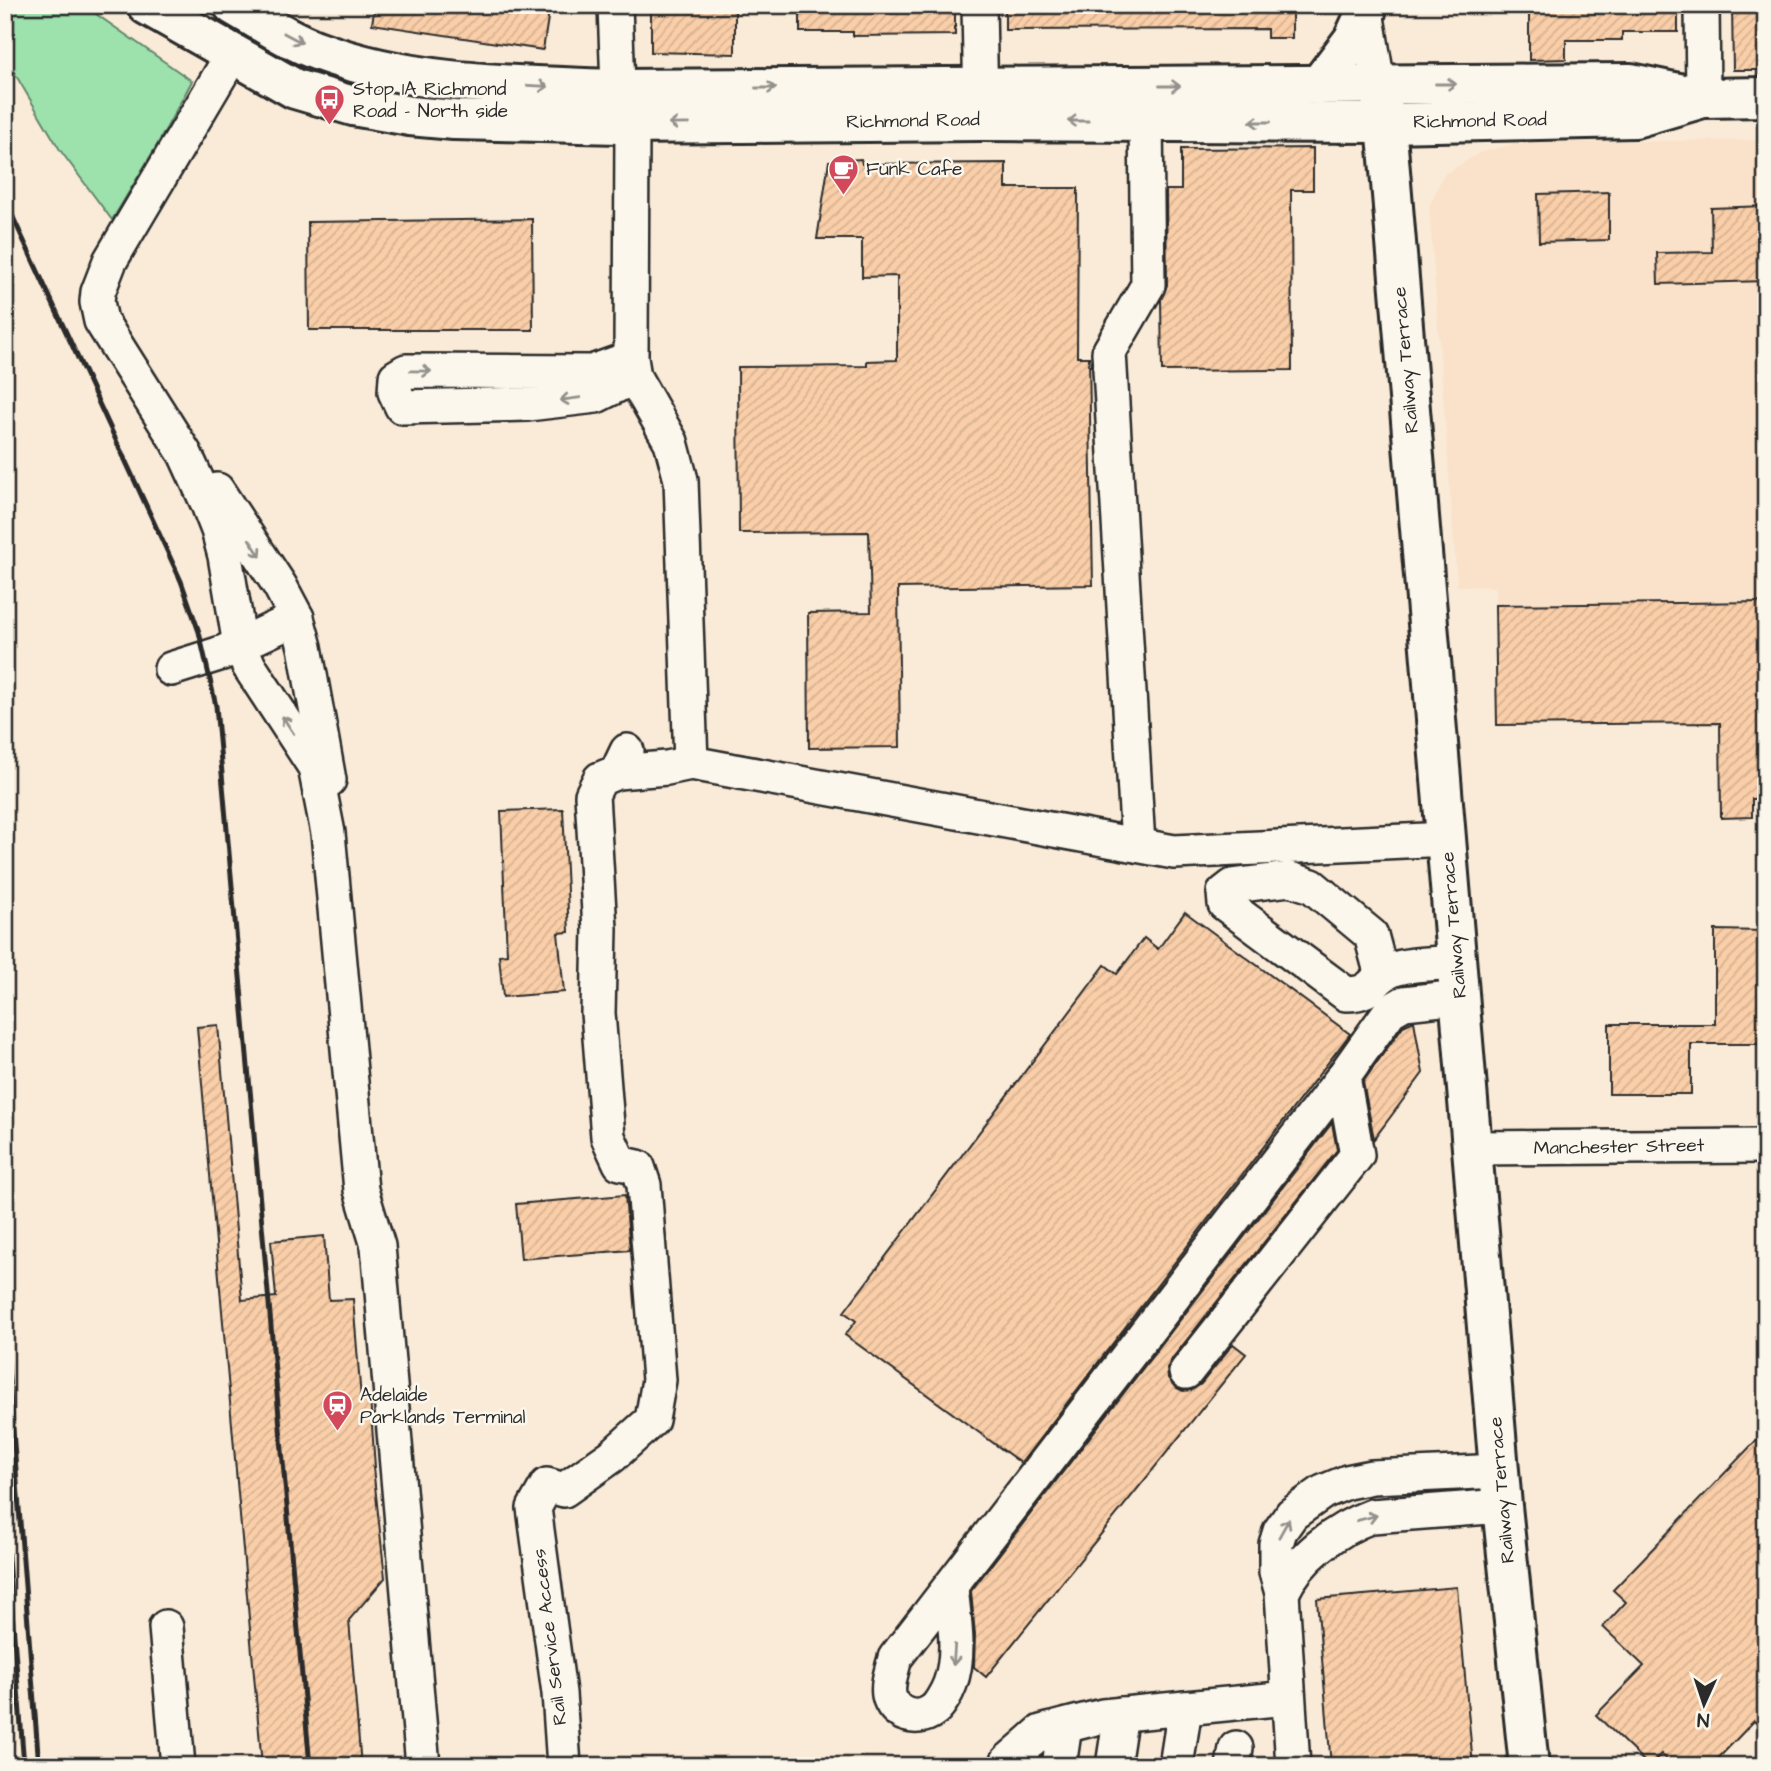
<svg xmlns="http://www.w3.org/2000/svg" width="1771" height="1771" font-family="'Architects Daughter',sans-serif">
  <defs>
    <pattern id="building-hatch" width="6" height="6" patternUnits="userSpaceOnUse" patternTransform="scale(1.75)"><rect width="6" height="6" fill="#f9cea8"/><path d="M-1 1l2-2M0 6l6-6M5 7l2-2" fill="none" stroke="#d6b191"/></pattern>
  </defs>
  <rect width="100%" height="100%" fill="#faebd8"/>
  <filter id="ink" filterUnits="userSpaceOnUse"><feTurbulence type="fractalNoise" baseFrequency=".0143" numOctaves="2"/><feDisplacementMap in="SourceGraphic" scale="14" xChannelSelector="R" yChannelSelector="G"/><feConvolveMatrix kernelMatrix="1 2 1 2 8 2 1 2 1" color-interpolation-filters="sRGB"/></filter>
  <g filter="url(#ink)">
    <polygon fill="#fae2ca" points="1766,140 1766,602 1495,605 1495,587 1457,586 1429,206 1443,175 1479,153 1519,142"/>
    <polygon fill="#9de1ad" stroke="#64866c" stroke-width="2" points="5,5 83,5 192,81 156,147 112,220 60,150 5,57"/>
    <g fill="url(#building-hatch)" stroke="#2b2b2b" stroke-width="2">
      <polygon points="375,5 550,5 543,50 372,24"/>
      <polygon points="651,5 735,5 735,54 651,52"/>
      <polygon points="800,5 955,5 955,35 853,36 853,32 800,32"/>
      <polygon points="1005,5 1292,5 1292,38 1267,38 1267,29 1005,30"/>
      <polygon points="1529,5 1678,5 1678,32 1622,32 1622,40 1566,40 1566,59 1529,60"/>
      <polygon points="1732,5 1766,5 1766,70 1733,70"/>
      <polygon points="1313,148 1313,190 1291,190 1292,370 1162,371 1161,300 1167,285 1166,190 1181,190 1181,149"/>
      <polygon points="861,159 862,164 1006,163 1006,188 1078,188 1077,357 1089,357 1093,585 898,588 900,747 809,748 808,613 871,612 869,532 739,533 738,367 867,366 867,361 897,360 897,276 862,277 862,239 817,239 829,161"/>
      <polygon points="1609,192 1609,240 1539,242 1538,194"/>
      <polygon points="1766,206 1766,281 1658,284 1657,253 1712,252 1711,208"/>
      <polygon points="532,219 533,330 309,330 308,222"/>
      <polygon points="1766,602 1766,799 1752,799 1752,817 1721,818 1720,723 1497,725 1495,605"/>
      <polygon points="563,809 569,932 558,933 564,992 503,997 499,955 507,954 501,811"/>
      <polygon points="1185,912 1350,1034 1021,1463 845,1335 856,1321 844,1312 1105,965 1117,974 1144,938 1158,949"/>
      <polygon points="1715,930 1766,931 1766,1044 1691,1044 1691,1094 1609,1094 1609,1024 1715,1024"/>
      <polygon points="1414,1021 1423,1073 1374,1139 1363,1082 1403,1026"/>
      <polygon points="218,1025 242,1300 276,1297 271,1241 324,1236 329,1300 353,1299 361,1399 370,1398 375,1467 373,1467 385,1578 349,1620 361,1766 262,1766 197,1027"/>
      <polygon points="1332,1123 1337,1150 1171,1360 1167,1369 1168,1378 1175,1387 1183,1391 1192,1390 1201,1384 1233,1344 1246,1354 986,1677 974,1667 975,1635 971,1591"/>
      <polygon points="625,1195 630,1250 521,1259 516,1204"/>
      <polygon points="1766,1430 1766,1732 1754,1721 1711,1766 1673,1766 1661,1754 1649,1766 1596,1715 1644,1666 1603,1627 1626,1602 1613,1590"/>
      <polygon points="1457,1587 1473,1766 1331,1766 1317,1599"/>
    </g>
    <g fill="none" stroke-linecap="round" stroke-linejoin="round">
      <defs>
        <g id="minor">
          <polyline points="615,5 619,115"/>
          <polyline points="979,5 981,111"/>
          <polyline points="1365,5 1378,84"/>
          <polyline points="1702,5 1703,98"/>
          <polyline points="232,55 110,261 98,292 97,302 101,321 185,454 207,502 218,530 225,556 240,645 249,666 315,767 328,833 361,1190 378,1246 423,1766"/>
          <polyline points="632,124 631,358 634,377 671,442 681,480 691,763 1174,852 1447,839"/>
          <polyline points="631,358 592,372 406,371 396,377 395,392 402,407 528,404 596,396 634,377"/>
          <polyline points="217,490 280,586 297,618 305,647 329,780"/>
          <polyline points="171,669 222,653 297,618"/>
          <polyline points="617,772 667,768 691,763"/>
          <polyline points="1138,845 1109,352 1148,285 1146,121"/>
          <path d="M1382 976 1371 935 1312 886 1290 879 1233 886 1224 893 1225 904 1346 994C1376 994 1370 979 1392 970 1408 963 1439 964 1457 962"/>
          <polyline points="1472,1148 1766,1146"/>
          <polyline points="1186,1372 1357,1155 1343,1077"/>
          <path d="M951 1587C954 1619 961 1654 950 1684 947 1692 939 1707 932 1711 917 1722 893 1715 889 1695 887 1683 892 1670 895 1658L1343 1077 1390 1011 1404 1003 1460 997"/>
          <path d="M1282 1593C1298 1558 1336 1529 1372 1516L1502 1506"/>
          <polyline points="166,1627 178,1766"/>
          <polyline points="564,1766 559,1693 534,1508 547,1485 564,1490 612,1456 652,1420 659,1380 644,1185 638,1167 620,1163 608,1137 598,1013 600,929 592,795 600,779 617,772 627,751"/>
          <polyline points="1007,1766 1008,1761 1041,1732 1103,1716 1288,1698"/>
          <polyline points="1059,1766 1065,1726"/>
          <polyline points="1113,1766 1121,1714"/>
          <polyline points="1176,1766 1185,1708"/>
          <polyline points="1233,1766 1236,1748"/>
          <polyline points="1293,1766 1282,1593 1276,1572 1276,1544 1280,1531 1292,1514 1323,1492 1347,1482 1372,1477 1500,1471"/>
        </g>
        <g id="major">
          <polyline points="147,5 295,89 353,106 410,116 454,120 620,124 981,121 1386,123 1635,118 1703,98"/>
          <path d="M233 5C259 20 290 41 319 51 414 86 516 85 616 89L1631 83 1703 98 1766 97"/>
          <polyline points="1378,84 1386,123 1502,1506 1529,1766"/>
          <polyline points="1319,85 1353,40 1366,12"/>
        </g>
      </defs>
      <use href="#minor" stroke="#2b2b2b" stroke-width="38"/>
      <use href="#major" stroke="#2b2b2b" stroke-width="44"/>
      <use href="#minor" stroke="#fbf7ec" stroke-width="33"/>
      <use href="#major" stroke="#fbf7ec" stroke-width="38"/>
      <g stroke="#2b2b2b" stroke-width="5">
        <polyline points="5,200 181,581 199,632 216,706 310,1766"/>
        <polyline points="5,1328 39,1766"/>
        <polyline points="5,1519 24,1766"/>
      </g>
    </g>
    <defs><path id="oneway-shaft" d="M-6 0H5M1.5-3L5.5 0L1.5 3" fill="none" stroke-width="1.6" stroke-linecap="round" stroke-linejoin="round" transform="scale(1.75)"/></defs>
    <g stroke="#93918c">
      <use href="#oneway-shaft" transform="translate(293 38) rotate(28)"/>
      <use href="#oneway-shaft" transform="translate(1446 84)"/>
      <use href="#oneway-shaft" transform="translate(538 86) rotate(3)"/>
      <use href="#oneway-shaft" transform="translate(1170 86)"/>
      <use href="#oneway-shaft" transform="translate(766 88)"/>
      <use href="#oneway-shaft" transform="translate(1078 121) rotate(-180)"/>
      <use href="#oneway-shaft" transform="translate(1260 122) rotate(-180)"/>
      <use href="#oneway-shaft" transform="translate(679 124) rotate(179)"/>
      <use href="#oneway-shaft" transform="translate(421 371) rotate(1)"/>
      <use href="#oneway-shaft" transform="translate(570 399) rotate(173)"/>
      <use href="#oneway-shaft" transform="translate(255 548) rotate(57)"/>
      <use href="#oneway-shaft" transform="translate(288 725) rotate(-123)"/>
      <use href="#oneway-shaft" transform="translate(1367 1518) rotate(-15)"/>
      <use href="#oneway-shaft" transform="translate(1284 1528) rotate(-61)"/>
      <use href="#oneway-shaft" transform="translate(954 1655) rotate(94)"/>
    </g>
  </g>
  <defs>
    <symbol id="bus-pin" viewBox="-11 -11 22 30"><path d="M0 17L-7.5 6A9.5 9.5 0 1 1 7.5 6Z" fill="#d1495b" stroke="#fbf7ec"/><path d="M-5-6H5V4H4V6H2V4H-2V6H-4V4H-5ZM-3.5-4V0h7V-4ZM-3.5 1.2v1.5H-2V1.2ZM2 1.2v1.5H3.5V1.2Z" fill="#fff"/></symbol>
    <symbol id="cafe-pin" viewBox="-11 -11 22 30"><path d="M0 17L-7.5 6A9.5 9.5 0 1 1 7.5 6Z" fill="#d1495b" stroke="#fbf7ec"/><path d="M-5.5-4.5H6V0H3Q3 3.5 0 3.5H-2.5Q-5.5 3.5-5.5 0ZM3-3.2v2h1.7v-2ZM-6 4.5H4V6H-6Z" fill="#fff"/></symbol>
    <symbol id="station-pin" viewBox="-11 -11 22 30"><path d="M0 17L-7.5 6A9.5 9.5 0 1 1 7.5 6Z" fill="#d1495b" stroke="#fbf7ec"/><path d="M-3-6H3Q5-6 5-4V2Q5 4 3 4L4.5 6H3L1.5 4h-3L-3 6H-4.5L-3 4Q-5 4-5 2V-4Q-5-6-3-6ZM-3.5-4v3h7v-3ZM-3.5 1v1.5H-2V1ZM2 1v1.5H3.5V1Z" fill="#fff"/></symbol>
  </defs>
  <g fill-rule="evenodd">
    <use href="#bus-pin" x="312" y="82" width="35" height="47"/>
    <use href="#cafe-pin" x="826" y="152" width="35" height="47"/>
    <use href="#station-pin" x="320" y="1388" width="35" height="47"/>
  </g>
  <g text-anchor="middle" dominant-baseline="central" stroke-width="5" stroke-linejoin="round" paint-order="stroke">
    <g font-size="19" fill="#2b2b2b" stroke="#fbf7ec" text-anchor="start">
      <text x="353" y="89">Stop 1A Richmond<tspan x="353" dy="22">Road - North side</tspan></text>
      <text x="866" y="169">Funk Cafe</text>
      <text x="360" y="1395">Adelaide<tspan x="360" dy="22">Parklands Terminal</tspan></text>
    </g>
    <g font-size="19" fill="#2b2b2b" stroke="#fbf7ec">
      <text transform="translate(913 121) rotate(-1)">Richmond Road</text>
      <text transform="translate(1480 121) rotate(-1)">Richmond Road</text>
      <text transform="translate(1406 360) rotate(-95)">Railway Terrace</text>
      <text transform="translate(1454 925) rotate(-95)">Railway Terrace</text>
      <text transform="translate(1619 1147) rotate(-1)">Manchester Street</text>
      <text transform="translate(1502 1490) rotate(-95)">Railway Terrace</text>
      <text transform="translate(550 1637) rotate(-97)">Rail Service Access</text>
    </g>
  </g>
  <rect width="1771" height="1771" fill="none" stroke="#fbf7ec" stroke-width="28"/>
  <rect x="14" y="14" width="1743" height="1743" fill="none" stroke="#2b2b2b" stroke-width="2.5" filter="url(#ink)"/>
  <g transform="translate(1704 1704) rotate(183)" stroke="#fbf7ec" stroke-width="5" paint-order="stroke">
  <path d="M0-5L12 26L0 18L-12 26Z" fill="#2b2b2b"/>
  <text y="-10" font-size="19" font-weight="bold" text-anchor="middle" fill="#2b2b2b">N</text>
  </g>
</svg>
